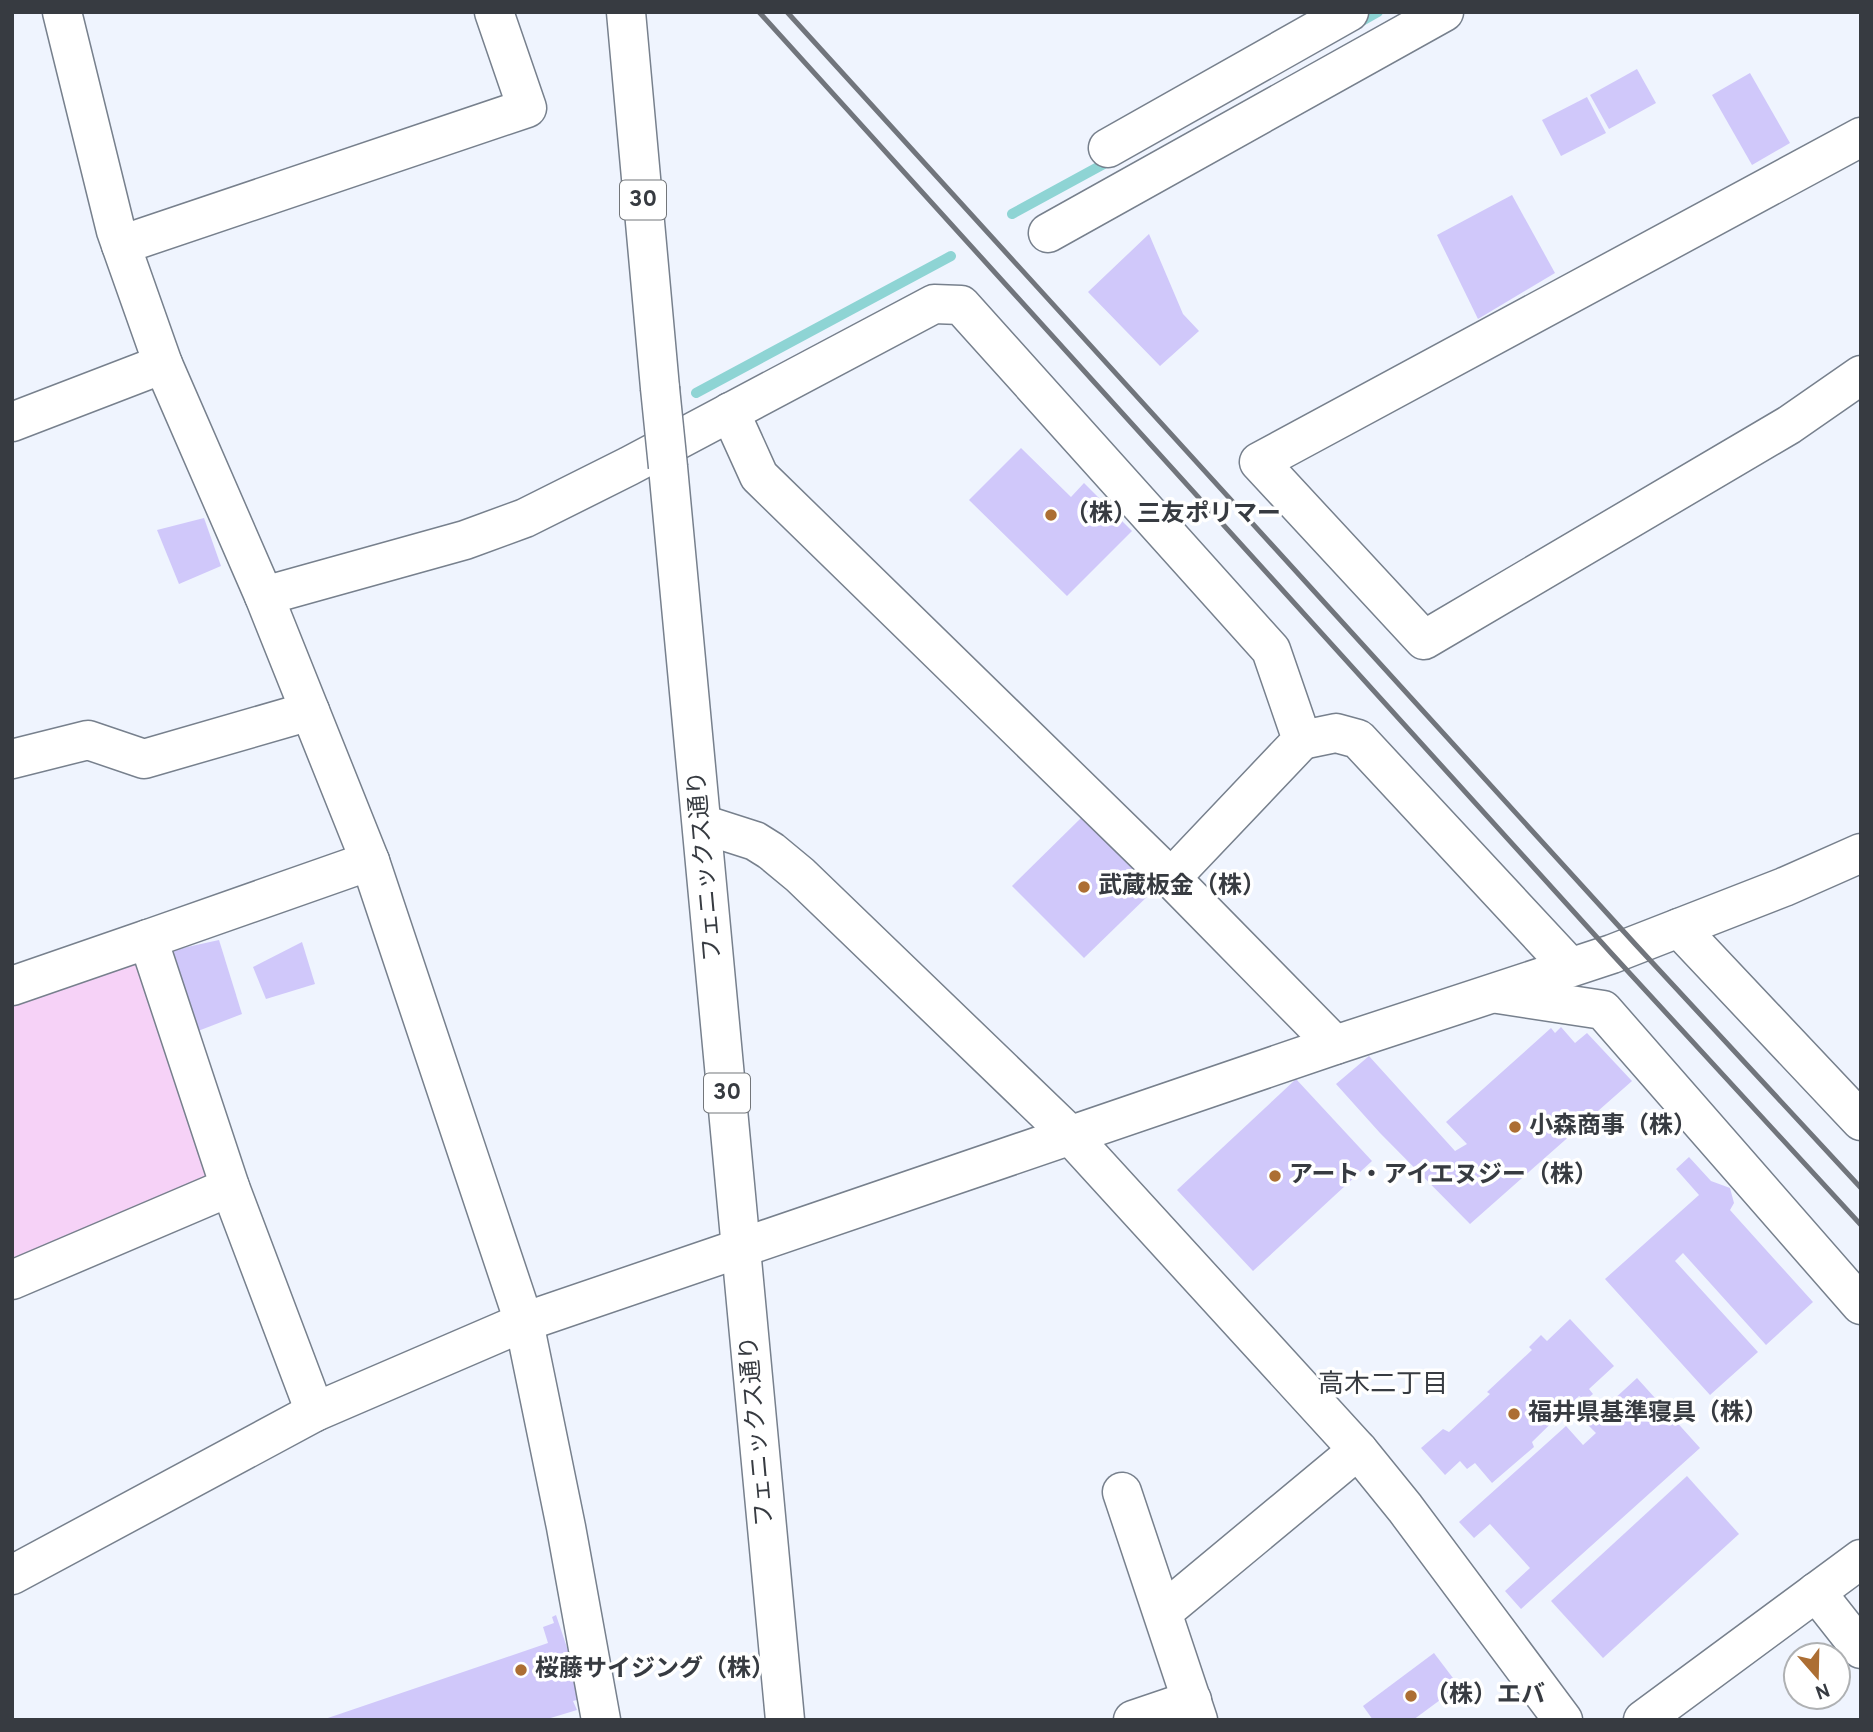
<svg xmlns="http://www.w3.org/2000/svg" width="1873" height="1732" font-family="Overpass,'Noto Sans JP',sans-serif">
  <rect width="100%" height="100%" fill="#eff4fe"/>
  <polygon fill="#f6d2f7" points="148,939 230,1187 12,1280 12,986"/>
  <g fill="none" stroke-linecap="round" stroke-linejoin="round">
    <g stroke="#8ed4d4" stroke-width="10">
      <polyline points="1355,25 1378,12"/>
      <polyline points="1012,214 1111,160"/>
      <polyline points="696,393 951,256"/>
    </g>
  </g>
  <g fill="#d0c8fa">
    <polygon points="1637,69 1656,103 1609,129 1590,95"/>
    <polygon points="1750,73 1790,143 1752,165 1712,95"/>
    <polygon points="1587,97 1606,133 1561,156 1542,120"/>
    <polygon points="1512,195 1555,273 1478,319 1437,235"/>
    <polygon points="1149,234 1183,314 1199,331 1160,366 1088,292"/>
    <polygon points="1021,448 1071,497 1084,483 1132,531 1067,596 969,500"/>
    <polygon points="204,518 221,566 179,584 157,530"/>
    <polygon points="1081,818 1155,889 1084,958 1012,886"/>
    <polygon points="219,940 242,1014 198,1031 169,951"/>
    <polygon points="302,942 315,984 266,999 253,967"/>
    <polygon points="1561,1027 1575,1043 1587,1033 1632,1081 1470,1224 1380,1133 1336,1084 1369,1056 1455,1151 1467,1144 1446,1122 1551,1028 1555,1033"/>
    <polygon points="1296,1079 1372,1161 1253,1271 1177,1190"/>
    <polygon points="1689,1157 1711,1181 1730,1188 1734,1203 1730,1210 1813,1302 1766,1345 1683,1253 1675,1261 1758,1352 1710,1395 1605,1279 1699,1195 1676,1169"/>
    <polygon points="1570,1319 1614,1366 1589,1389 1593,1394 1586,1400 1579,1396 1532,1442 1534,1447 1492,1483 1475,1463 1467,1469 1460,1461 1445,1475 1421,1448 1443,1429 1449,1432 1490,1394 1487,1392 1532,1350 1529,1347 1541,1335 1547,1341"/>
    <polygon points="1637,1378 1700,1448 1521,1609 1505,1591 1530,1568 1490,1524 1474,1538 1459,1522 1566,1426 1583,1445 1596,1433 1587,1424"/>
    <polygon points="1687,1476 1739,1534 1603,1658 1551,1601"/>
    <polygon points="556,1615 584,1698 573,1701 577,1710 544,1720 322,1720 548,1643 543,1627 554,1623 552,1617"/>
    <polygon points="1434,1653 1459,1686 1413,1720 1373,1720 1363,1706"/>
  </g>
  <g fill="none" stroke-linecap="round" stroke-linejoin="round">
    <defs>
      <g id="minor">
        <polyline points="62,12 116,231 163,364 264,596 370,861 524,1322 566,1527 601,1720"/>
        <polyline points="1861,137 1259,462 1424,640 1789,425 1861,375"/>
        <polyline points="1108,148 1349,12"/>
        <polyline points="1048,233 1444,12"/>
        <polyline points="121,245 527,108 494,12"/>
        <polyline points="730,412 759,476 1171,878 1335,1045"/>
        <polyline points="12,422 163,364"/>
        <polyline points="264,596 465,540 525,518 629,466 934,304 961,305 1271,650 1302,740 1171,878"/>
        <polyline points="1302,740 1336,733 1358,739 1570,967"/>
        <polyline points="12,759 88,740 144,759 310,711"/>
        <polyline points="702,824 755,841 771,851 800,875 1071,1136 1358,1450 1405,1508 1563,1720"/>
        <polyline points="1679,928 1861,1121"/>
        <polyline points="148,939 370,861"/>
        <polyline points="12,986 148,939 230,1187 315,1412"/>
        <polyline points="1498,994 1603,1010 1861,1305"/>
        <polyline points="12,1280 230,1187"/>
        <polyline points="1122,1492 1198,1720"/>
        <polyline points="12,1575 315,1412 524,1322 1335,1045 1612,954 1784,887 1861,853"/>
        <polyline points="1816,1592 1861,1649"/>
        <polyline points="1163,1612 1358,1450"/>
        <polyline points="1133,1720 1192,1700"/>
        <polyline points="1643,1720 1861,1559"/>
      </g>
      <g id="major">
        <polyline points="626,12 660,388"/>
        <polyline points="668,467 785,1720"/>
      </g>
    </defs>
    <use href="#minor" stroke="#77808d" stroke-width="41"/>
    <use href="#major" stroke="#77808d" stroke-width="41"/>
    <use href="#minor" stroke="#fff" stroke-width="38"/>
    <use href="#major" stroke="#fff" stroke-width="38"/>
    <g stroke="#71757c" stroke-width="5">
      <polyline points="759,12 1612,954 1861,1225"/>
      <polyline points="787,12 1636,945 1861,1188"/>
    </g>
    <defs>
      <polyline id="major-bridge" points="660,388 668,467"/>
    </defs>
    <use href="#major-bridge" stroke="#77808d" stroke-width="41" stroke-linecap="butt"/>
    <use href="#major-bridge" stroke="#fff" stroke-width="38"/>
  </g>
  <g fill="#ac6e33" stroke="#fff" stroke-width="2.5">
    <circle cx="1051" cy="515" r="7"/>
    <circle cx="1084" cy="887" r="7"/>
    <circle cx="1515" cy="1127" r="7"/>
    <circle cx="1275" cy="1176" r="7"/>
    <circle cx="1514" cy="1414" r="7"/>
    <circle cx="521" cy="1670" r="7"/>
    <circle cx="1411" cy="1696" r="7"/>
  </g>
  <g text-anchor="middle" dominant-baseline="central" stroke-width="7" stroke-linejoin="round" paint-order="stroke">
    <g fill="#fff" stroke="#73767a" stroke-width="2">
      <rect x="620" y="180.5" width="46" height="39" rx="5"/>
      <rect x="704" y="1073.5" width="46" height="39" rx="5"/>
    </g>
    <g font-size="23" font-weight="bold" fill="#373b41">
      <text x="643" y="200">30</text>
      <text x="727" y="1093">30</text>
    </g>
    <g font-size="24" font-weight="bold" fill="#373b41" stroke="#fff" text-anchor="start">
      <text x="1065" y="515">（株）三友ポリマー</text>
      <text x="1098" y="887">武蔵板金（株）</text>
      <text x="1529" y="1127">小森商事（株）</text>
      <text x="1289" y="1176">アート・アイエヌジー（株）</text>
      <text x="1528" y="1414">福井県基準寝具（株）</text>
      <text x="535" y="1670">桜藤サイジング（株）</text>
      <text x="1425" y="1696">（株）エバ</text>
    </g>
    <g font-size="24" fill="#373b41" stroke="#fff">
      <text transform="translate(706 866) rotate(-95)">フェニックス通り</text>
      <text transform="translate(758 1431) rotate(-95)">フェニックス通り</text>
    </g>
    <g font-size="26" fill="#373b41" stroke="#fff">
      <text x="1383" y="1385">高木二丁目</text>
    </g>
  </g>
  <rect width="1873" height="1732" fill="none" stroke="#373b41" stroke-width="28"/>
  <g transform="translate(1817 1676) rotate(160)"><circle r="33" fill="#ffffff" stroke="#afb1b3" stroke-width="2"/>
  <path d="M0-5L12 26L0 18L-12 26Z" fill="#ac6e33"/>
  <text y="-10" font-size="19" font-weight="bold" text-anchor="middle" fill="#373b41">N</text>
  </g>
</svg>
